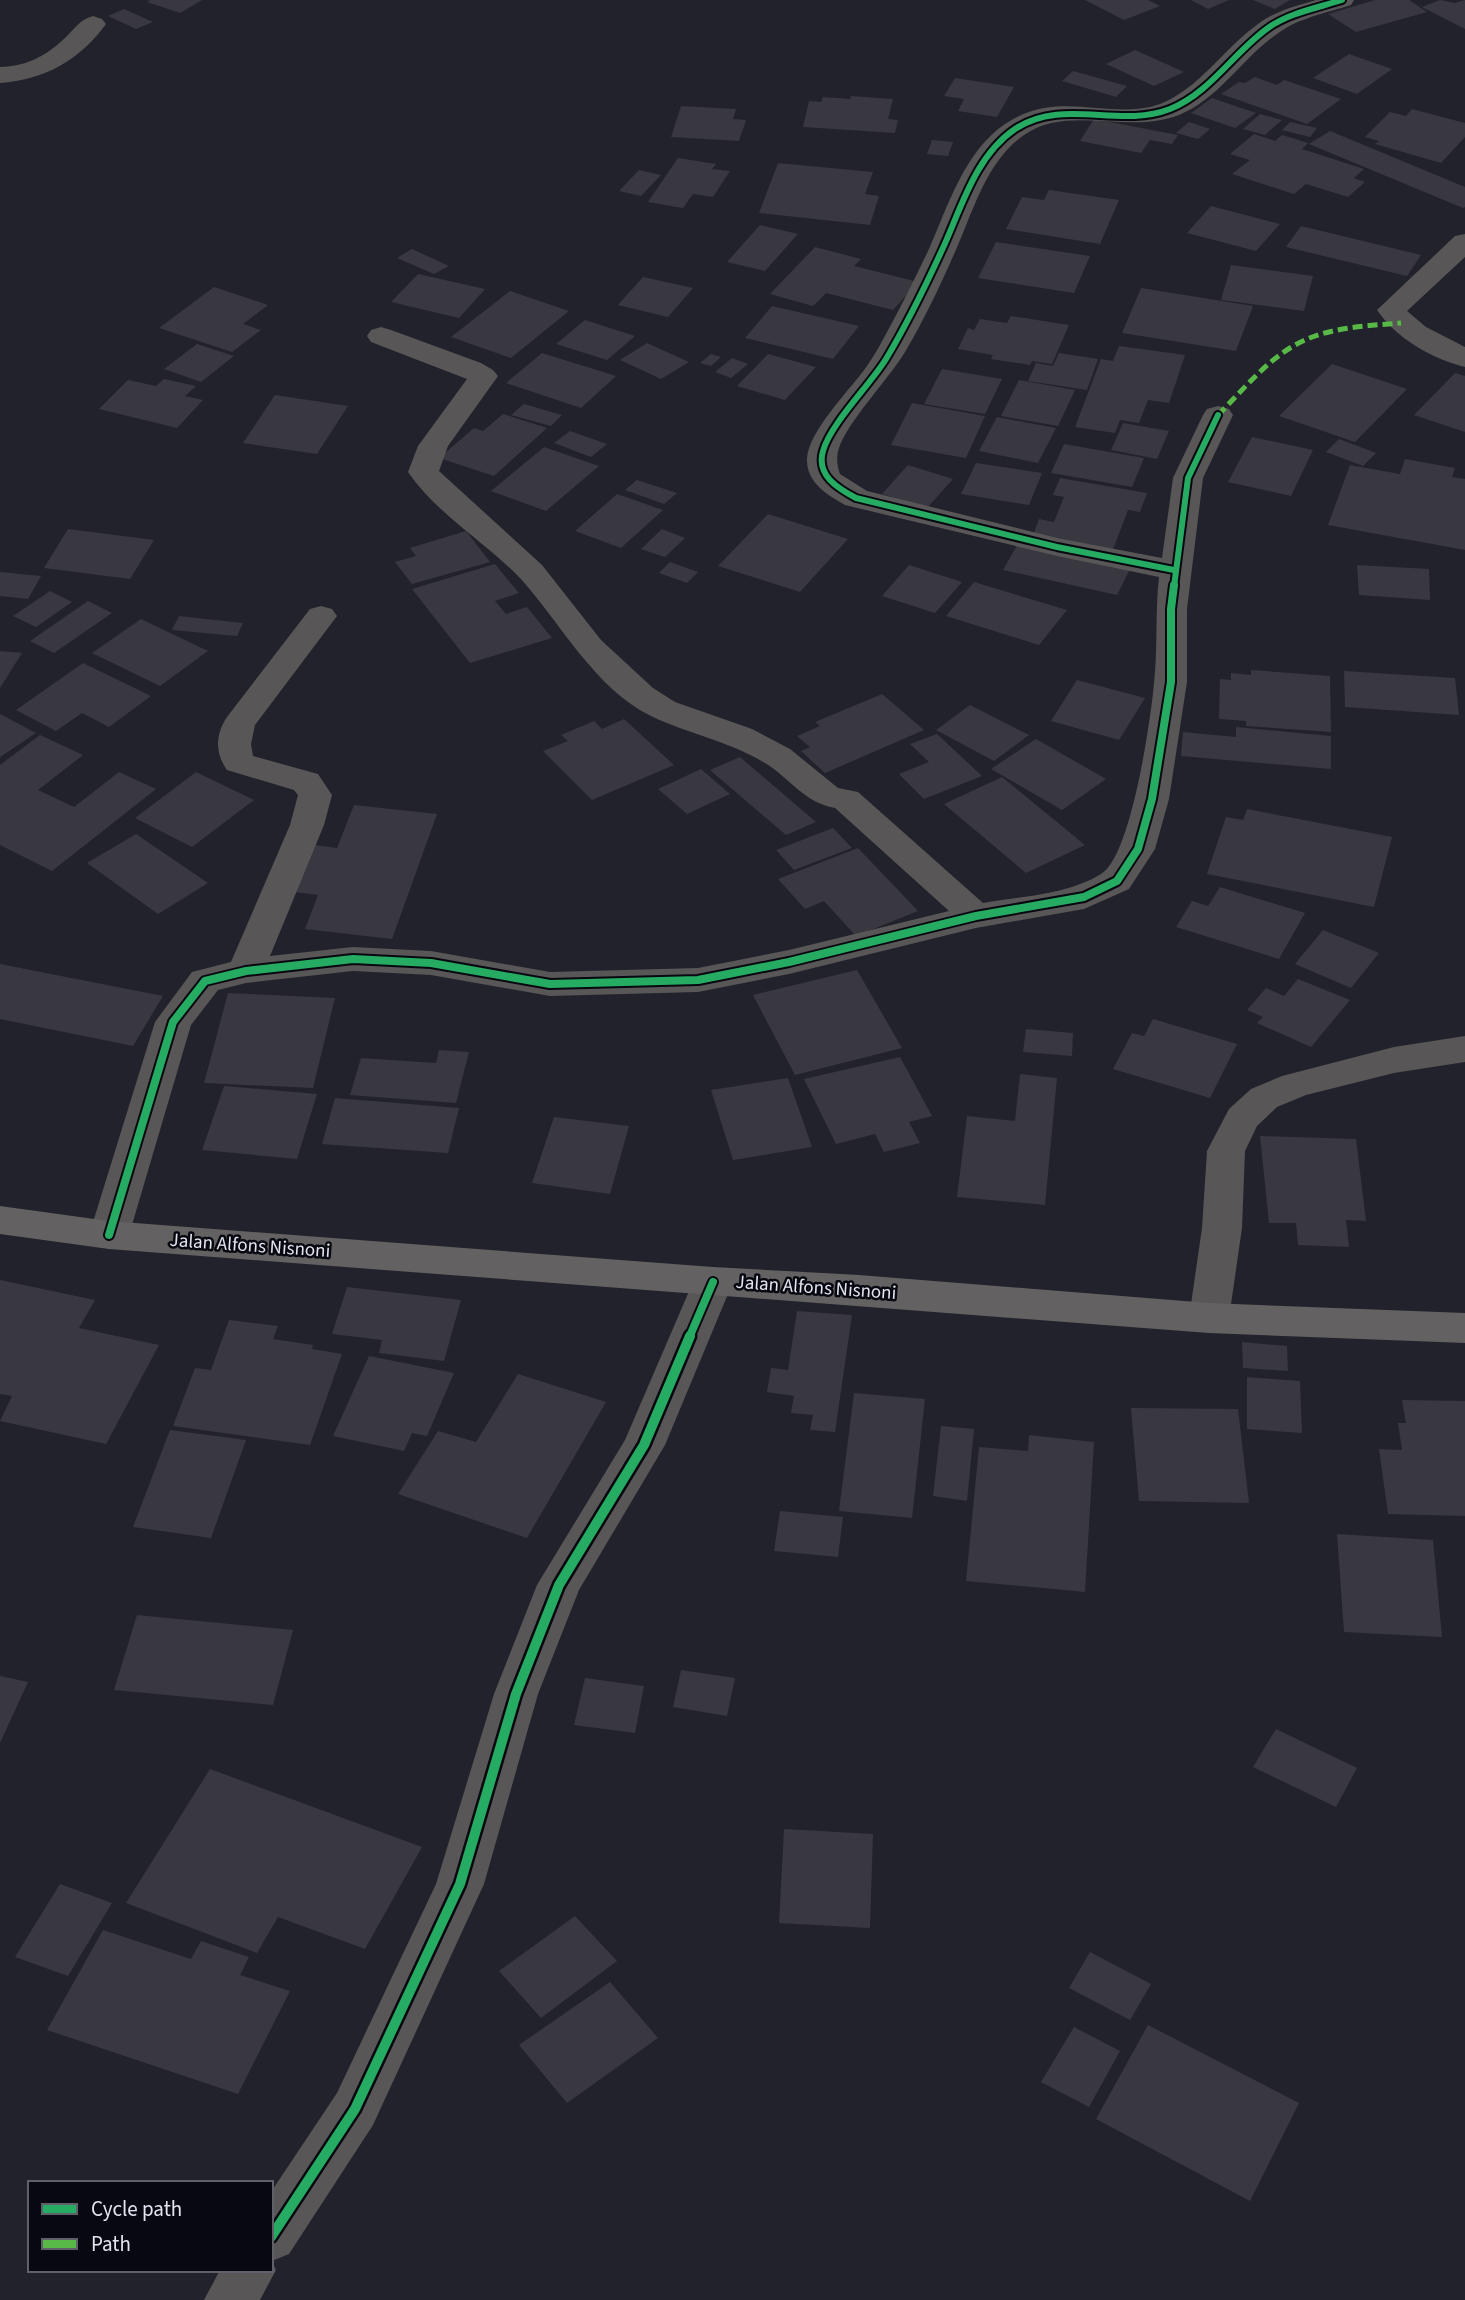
<svg xmlns="http://www.w3.org/2000/svg" width="1465" height="2300" font-family="'Source Sans 3',sans-serif">
  <rect width="100%" height="100%" fill="#21222b"/>
  <g fill="#393840">
    <polygon points="150,0 202,0 180,13 147,2"/>
    <polygon points="1085,0 1148,0 1160,6 1124,20"/>
    <polygon points="1191,0 1229,0 1208,9"/>
    <polygon points="1253,0 1290,0 1275,9"/>
    <polygon points="1375,0 1409,0 1427,12 1356,32 1328,14"/>
    <polygon points="1440,0 1455,3 1465,0 1465,29 1422,7"/>
    <polygon points="124,9 153,22 136,29 108,16"/>
    <polygon points="1135,50 1184,72 1154,86 1106,64"/>
    <polygon points="1349,54 1392,69 1357,94 1313,78"/>
    <polygon points="1073,71 1127,86 1116,97 1062,81"/>
    <polygon points="1255,77 1277,85 1284,80 1341,99 1307,124 1221,94 1239,82 1245,83"/>
    <polygon points="955,78 1014,87 997,117 958,111 964,99 944,96"/>
    <polygon points="851,96 893,99 888,119 898,120 895,133 803,127 809,101 821,102 823,97 850,99"/>
    <polygon points="1212,98 1256,113 1235,128 1191,113"/>
    <polygon points="681,106 736,109 733,119 746,120 739,141 671,137"/>
    <polygon points="1412,109 1465,123 1465,137 1441,163 1375,144 1379,141 1365,137 1390,112 1406,116"/>
    <polygon points="1260,114 1282,120 1265,135 1243,129"/>
    <polygon points="1094,119 1178,135 1172,144 1150,140 1141,153 1080,141"/>
    <polygon points="1189,122 1210,129 1198,139 1176,133"/>
    <polygon points="1290,122 1317,128 1310,137 1282,130"/>
    <polygon points="1330,131 1465,187 1465,207 1463,208 1309,144"/>
    <polygon points="1254,134 1275,141 1282,135 1308,143 1302,149 1364,169 1354,178 1365,182 1348,197 1306,184 1294,194 1232,174 1250,160 1230,154"/>
    <polygon points="932,140 953,142 948,156 927,154"/>
    <polygon points="678,158 716,164 712,169 730,171 713,197 693,194 683,208 648,202"/>
    <polygon points="778,163 873,172 865,194 879,196 870,225 759,213"/>
    <polygon points="639,170 661,175 641,196 619,191"/>
    <polygon points="1049,190 1119,200 1100,244 1006,229 1022,197 1044,200"/>
    <polygon points="1211,206 1280,224 1256,251 1187,233"/>
    <polygon points="760,225 798,234 765,271 727,262"/>
    <polygon points="1301,226 1421,255 1407,276 1286,247"/>
    <polygon points="996,242 1090,256 1074,293 978,278"/>
    <polygon points="815,247 861,259 854,266 918,282 893,310 826,293 813,306 770,294"/>
    <polygon points="412,249 449,266 434,274 397,258"/>
    <polygon points="1231,265 1313,276 1304,311 1221,300"/>
    <polygon points="418,274 485,289 459,318 391,302"/>
    <polygon points="643,277 693,288 668,317 618,305"/>
    <polygon points="214,287 268,305 243,324 261,330 232,352 159,328"/>
    <polygon points="1141,288 1253,306 1236,351 1122,333"/>
    <polygon points="510,291 569,311 511,358 451,337"/>
    <polygon points="772,306 859,326 833,359 745,338"/>
    <polygon points="1011,316 1069,325 1052,364 1032,361 1030,365 991,359 993,355 958,349 968,328 974,330 980,319 1007,323"/>
    <polygon points="585,320 635,336 607,360 556,344"/>
    <polygon points="647,343 689,362 661,379 620,360"/>
    <polygon points="197,344 234,356 201,382 164,369"/>
    <polygon points="1119,346 1185,355 1169,403 1148,400 1139,423 1120,420 1115,433 1075,427 1101,359 1113,361"/>
    <polygon points="542,353 616,376 581,408 506,383"/>
    <polygon points="1059,353 1098,359 1087,390 1028,381 1036,363 1053,366"/>
    <polygon points="711,354 721,357 711,366 700,363"/>
    <polygon points="768,354 816,367 785,400 737,386"/>
    <polygon points="732,358 748,364 731,378 715,372"/>
    <polygon points="1332,364 1407,389 1355,442 1279,416"/>
    <polygon points="942,369 1002,379 985,414 924,404"/>
    <polygon points="1455,373 1465,376 1465,432 1414,415"/>
    <polygon points="164,379 196,386 185,396 203,400 177,428 99,409 128,380 156,386"/>
    <polygon points="1019,380 1075,390 1058,426 1001,416"/>
    <polygon points="275,395 348,406 317,454 243,443"/>
    <polygon points="912,403 985,416 966,458 891,445"/>
    <polygon points="524,404 562,415 551,426 511,415"/>
    <polygon points="503,414 547,428 494,476 439,458 474,428 483,431"/>
    <polygon points="997,417 1056,428 1038,463 979,451"/>
    <polygon points="1123,423 1169,431 1157,459 1111,450"/>
    <polygon points="570,431 607,444 591,457 554,443"/>
    <polygon points="1252,437 1313,450 1291,496 1228,482"/>
    <polygon points="1339,439 1376,453 1363,466 1326,452"/>
    <polygon points="1064,444 1144,458 1132,487 1051,473"/>
    <polygon points="544,447 599,466 546,511 491,491"/>
    <polygon points="1405,459 1455,468 1452,477 1465,479 1465,550 1328,525 1350,465 1400,474"/>
    <polygon points="976,463 1042,473 1029,505 961,494"/>
    <polygon points="908,465 953,479 927,508 882,494"/>
    <polygon points="1060,478 1147,493 1140,512 1128,510 1112,552 1032,538 1039,519 1054,522 1064,497 1053,495"/>
    <polygon points="637,480 677,493 664,504 625,490"/>
    <polygon points="617,494 663,510 621,548 575,531"/>
    <polygon points="768,514 848,539 800,592 718,566"/>
    <polygon points="68,529 154,540 130,579 44,568"/>
    <polygon points="662,529 685,538 665,557 641,549"/>
    <polygon points="466,531 490,562 412,584 395,562 416,556 410,548"/>
    <polygon points="1020,540 1132,565 1117,595 1003,570"/>
    <polygon points="670,562 698,572 687,583 659,573"/>
    <polygon points="495,564 519,593 495,601 506,614 527,607 552,638 470,663 412,589"/>
    <polygon points="909,565 962,582 935,613 882,596"/>
    <polygon points="1357,565 1429,569 1430,600 1359,595"/>
    <polygon points="0,572 41,576 28,599 0,596"/>
    <polygon points="974,582 1067,610 1039,645 946,616"/>
    <polygon points="50,591 72,602 36,627 13,616"/>
    <polygon points="88,601 112,613 54,653 30,641"/>
    <polygon points="179,616 243,623 237,636 172,630"/>
    <polygon points="141,619 208,651 160,686 92,653"/>
    <polygon points="0,651 22,653 0,688"/>
    <polygon points="83,663 151,696 109,727 82,713 56,731 16,710"/>
    <polygon points="1251,670 1330,676 1331,732 1246,726 1246,721 1219,719 1220,679 1231,680 1231,673 1251,675"/>
    <polygon points="1344,671 1455,678 1459,715 1345,707"/>
    <polygon points="1077,680 1145,698 1119,740 1051,721"/>
    <polygon points="882,694 924,730 825,773 801,751 810,747 797,736 820,726 815,722"/>
    <polygon points="970,705 1029,735 994,761 936,730"/>
    <polygon points="0,714 36,733 0,757"/>
    <polygon points="624,719 674,765 592,800 543,751 568,741 561,735 594,721 602,729"/>
    <polygon points="1236,727 1331,736 1331,769 1181,756 1183,732 1236,737"/>
    <polygon points="937,734 982,776 924,799 899,774 929,762 910,744"/>
    <polygon points="40,735 83,755 38,790 74,807 119,772 156,789 52,871 0,845 0,765"/>
    <polygon points="1036,739 1106,779 1062,810 991,769"/>
    <polygon points="740,757 816,822 786,835 710,770"/>
    <polygon points="701,769 730,794 687,814 658,789"/>
    <polygon points="196,772 254,800 192,847 135,818"/>
    <polygon points="1002,777 1085,845 1026,873 944,804"/>
    <polygon points="354,805 437,814 392,939 305,929 318,895 295,892 314,845 337,848"/>
    <polygon points="1247,809 1392,837 1374,907 1207,874 1226,817 1243,820"/>
    <polygon points="833,828 852,848 794,870 776,850"/>
    <polygon points="136,834 208,883 158,914 87,863"/>
    <polygon points="858,848 918,911 856,936 824,901 805,909 778,879"/>
    <polygon points="1220,887 1305,913 1279,959 1176,927 1192,901 1208,906"/>
    <polygon points="1323,930 1379,953 1351,988 1295,964"/>
    <polygon points="0,964 163,996 133,1046 0,1019"/>
    <polygon points="857,970 902,1048 795,1075 753,995"/>
    <polygon points="1298,979 1350,1000 1311,1047 1257,1023 1263,1017 1247,1010 1266,988 1284,996"/>
    <polygon points="228,993 335,998 313,1088 204,1083"/>
    <polygon points="1153,1019 1237,1044 1210,1098 1113,1069 1132,1033 1144,1036"/>
    <polygon points="1026,1029 1073,1033 1072,1056 1023,1052"/>
    <polygon points="439,1050 469,1052 456,1103 350,1095 361,1058 436,1063"/>
    <polygon points="900,1057 932,1116 909,1122 920,1143 884,1152 875,1134 836,1144 804,1079"/>
    <polygon points="1020,1074 1057,1078 1045,1205 957,1197 967,1116 1015,1121"/>
    <polygon points="788,1078 812,1147 733,1160 711,1090"/>
    <polygon points="224,1086 317,1094 297,1159 202,1150"/>
    <polygon points="335,1098 459,1108 448,1153 322,1144"/>
    <polygon points="554,1117 629,1126 610,1194 532,1183"/>
    <polygon points="1260,1136 1356,1139 1366,1221 1346,1220 1349,1247 1298,1245 1296,1223 1269,1223"/>
    <polygon points="0,1280 95,1300 79,1328 159,1345 106,1444 0,1421 12,1396 0,1394"/>
    <polygon points="347,1287 461,1300 444,1361 379,1353 382,1340 332,1334"/>
    <polygon points="797,1311 852,1315 835,1432 810,1430 813,1415 791,1413 794,1396 767,1392 771,1368 788,1370"/>
    <polygon points="229,1320 278,1326 273,1339 313,1345 312,1349 342,1354 310,1445 173,1426 195,1368 211,1370"/>
    <polygon points="1242,1342 1287,1346 1288,1371 1243,1368"/>
    <polygon points="369,1356 454,1373 427,1436 412,1433 404,1451 333,1436"/>
    <polygon points="518,1374 606,1402 527,1538 398,1494 438,1431 476,1442"/>
    <polygon points="1247,1377 1300,1381 1302,1433 1247,1429"/>
    <polygon points="854,1393 925,1399 912,1518 839,1511"/>
    <polygon points="1402,1400 1465,1401 1465,1516 1388,1514 1379,1449 1402,1450 1398,1423 1406,1423"/>
    <polygon points="1131,1408 1238,1409 1249,1503 1139,1501"/>
    <polygon points="941,1426 974,1429 967,1501 933,1496"/>
    <polygon points="170,1430 246,1440 211,1538 133,1527"/>
    <polygon points="1029,1435 1094,1442 1085,1592 966,1581 979,1447 1028,1451"/>
    <polygon points="780,1511 843,1517 838,1557 774,1551"/>
    <polygon points="1337,1534 1433,1540 1442,1637 1344,1632"/>
    <polygon points="137,1615 293,1630 273,1705 114,1690"/>
    <polygon points="681,1670 735,1678 727,1716 673,1707"/>
    <polygon points="0,1676 28,1682 0,1743"/>
    <polygon points="585,1678 644,1686 635,1733 574,1725"/>
    <polygon points="1276,1729 1357,1768 1336,1807 1253,1767"/>
    <polygon points="210,1769 422,1847 365,1949 278,1917 257,1953 126,1903"/>
    <polygon points="784,1829 873,1834 870,1928 779,1923"/>
    <polygon points="60,1884 112,1903 68,1976 15,1957"/>
    <polygon points="575,1916 617,1961 541,2018 499,1971"/>
    <polygon points="103,1930 191,1959 201,1941 249,1957 240,1975 290,1991 238,2094 47,2030"/>
    <polygon points="1090,1952 1151,1984 1130,2020 1069,1988"/>
    <polygon points="610,1982 658,2038 567,2103 519,2045"/>
    <polygon points="1148,2025 1299,2103 1250,2201 1096,2119"/>
    <polygon points="1074,2027 1120,2051 1089,2107 1041,2082"/>
  </g>
  <g fill="none" stroke-linecap="round" stroke-linejoin="round">
    <g fill="#585656" fill-rule="evenodd">
      <path d="M1316 0H1354L1351 5C1326 13 1298 18 1277 34 1242 58 1219 99 1179 115 1128 135 1069 104 1024 135 986 161 973 212 955 252 940 286 924 320 905 352 888 380 848 421 839 448 836 457 837 466 840 474L867 491 1057 538 1162 558 1173 478 1203 415 1207 409 1218 406 1229 409 1233 415 1203 478 1187 609V682L1169 799 1155 849 1129 889 1084 909 976 928 789 974 698 992 550 996 431 975 353 971 246 983 218 990 191 1025 129 1235 123 1245 109 1249 95 1245 89 1235 155 1022 192 972 231 962 290 825 298 795 294 790 227 770C215 753 215 735 227 717L310 609 321 606 332 609 337 616 255 725 251 744 253 756 318 774 332 795 324 825 270 956 353 947 431 951 550 972 698 968 789 950 949 911 835 808C803 802 791 779 765 763 729 741 688 734 651 716 595 689 560 622 520 578 484 541 437 514 408 472L418 446 467 379 371 342 367 336 371 330 381 327 391 330 481 363 493 370 498 376 448 446 439 471 542 565 601 640 653 688 675 702 752 729 790 749 838 788 858 792 983 903C1022 896 1067 895 1101 874 1131 857 1151 719 1154 683 1158 647 1155 612 1159 577L1057 556 845 505C827 495 806 482 807 459 808 431 851 389 867 366 874 356 880 345 886 334 901 307 915 278 929 249 948 206 964 152 1005 124 1059 87 1110 122 1160 104 1199 89 1224 48 1258 24 1275 11 1296 6 1316 0Z"/>
      <path d="M93 16 102 19 106 24C80 60 44 80 0 83V67C28 66 46 56 66 37 75 28 81 19 93 16Z"/>
      <path d="M1465 234V257L1407 311 1426 327 1465 347V367C1431 358 1397 339 1377 310L1455 236Z"/>
      <polygon points="1465,1036 1465,1062 1394,1073 1306,1095 1277,1107 1257,1126 1245,1151 1242,1228 1229,1318 1223,1329 1209,1333 1195,1329 1189,1318 1202,1228 1207,1151 1229,1109 1251,1089 1282,1076 1394,1047"/>
      <polygon points="713,1267 727,1272 733,1282 665,1445 579,1590 538,1694 484,1884 373,2125 289,2254 272,2261 276,2270 260,2300 204,2300 220,2270 271,2270 271,2192 337,2093 436,1884 494,1694 537,1585 625,1440 693,1282 699,1272"/>
    </g>
    <polygon fill="#636161" fill-rule="evenodd" points="0,1206 109,1221 713,1267 859,1275 1209,1303 1465,1313 1465,1343 1209,1333 109,1249 0,1234"/>
    <path stroke="#58b947" stroke-width="5" stroke-dasharray="10 5" stroke-linecap="butt" d="M1218 415C1242 391 1265 362 1295 345 1327 327 1365 326 1401 323"/>
    <defs>
      <g id="cycleway-far2">
        <path d="M1174 570 1057 547 856 498C837 488 816 475 823 451 831 423 870 385 886 359 907 324 925 287 942 250 961 209 975 156 1015 129 1063 97 1119 129 1170 109 1210 93 1234 52 1268 28 1289 13 1317 8 1342 0"/>
        <polyline points="1174,587 1188,478 1218,415"/>
      </g>
      <g id="cycleway-far1">
        <polyline points="109,1235 173,1022 205,981 246,971 353,959 431,963 550,984 698,980 789,962 976,916 1084,897 1117,881 1138,849 1152,799 1171,682 1171,609 1174,585"/>
        <polyline points="689,1338 713,1282"/>
      </g>
      <polyline id="cycleway" points="271,2237 355,2109 460,1884 516,1694 559,1585 644,1445 690,1336"/>
    </defs>
    <use href="#cycleway-far2" stroke="#080810" stroke-width="10"/>
    <use href="#cycleway-far1" stroke="#080810" stroke-width="12"/>
    <use href="#cycleway" stroke="#080810" stroke-width="15"/>
    <use href="#cycleway-far2" stroke="#26ab63" stroke-width="6"/>
    <use href="#cycleway-far1" stroke="#26ab63" stroke-width="8"/>
    <use href="#cycleway" stroke="#26ab63" stroke-width="10"/>
  </g>
  <g text-anchor="middle" dominant-baseline="central" stroke-width="5" stroke-linejoin="round" paint-order="stroke">
    <g font-size="19" fill="#e2e4f0" stroke="#080810">
      <text transform="translate(250 1246) rotate(4)">Jalan Alfons Nisnoni</text>
      <text transform="translate(816 1288) rotate(4)">Jalan Alfons Nisnoni</text>
    </g>
  </g>
  <rect x="28" y="2181" width="245" height="91" fill="#080810" stroke="#5f606a" stroke-width="2"/>
  <rect x="42" y="2204" width="35" height="10" fill="#26ab63" stroke="#5f606a" stroke-width="2"/>
  <text x="91" y="2216" font-size="21" fill="#e2e4f0">Cycle path</text>
  <rect x="42" y="2239" width="35" height="10" fill="#58b947" stroke="#5f606a" stroke-width="2"/>
  <text x="91" y="2251" font-size="21" fill="#e2e4f0">Path</text>
</svg>
